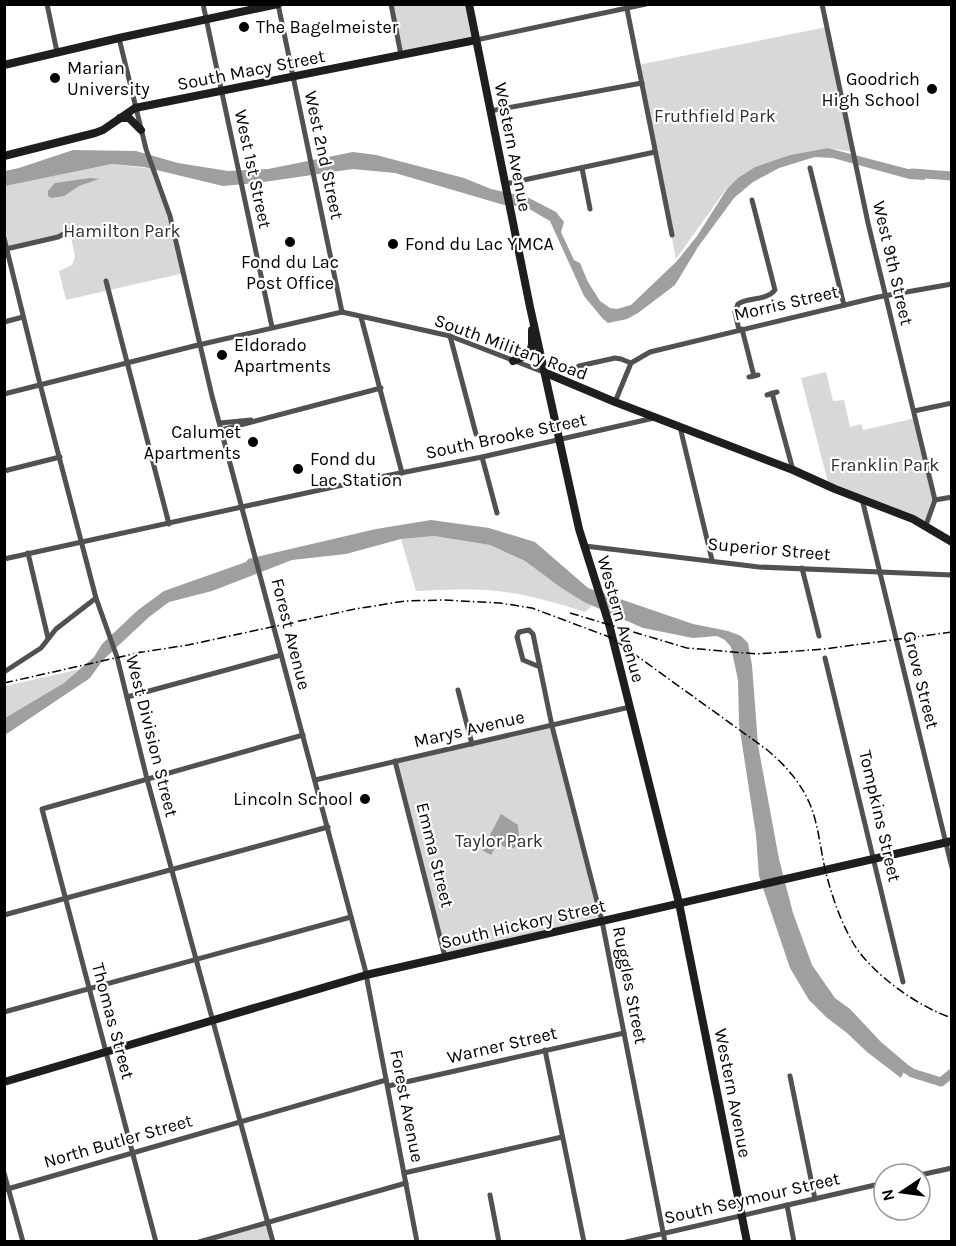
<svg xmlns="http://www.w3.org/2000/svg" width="956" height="1246" font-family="Karla,sans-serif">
  <rect width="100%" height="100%" fill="#fff"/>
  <g fill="#d8d8d8">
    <polygon points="391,5 469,5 476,40 401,55"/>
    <polygon points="827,27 853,152 828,148 790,155 755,167 726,189 676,259 638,65"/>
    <polygon points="112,164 153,169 168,208 184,273 66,300 59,271 72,265 75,256 71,237 65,233 7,249 4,237 4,186"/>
    <polygon points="826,372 833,401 844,400 850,427 861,424 863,430 916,418 935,500 926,525 829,486 801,378"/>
    <path d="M434 536 490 545 525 561 560 587 592 606 585 612C553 602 520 592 486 590 463 588 439 590 416 591L401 539Z"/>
    <polygon points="81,669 64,683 5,718 5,686"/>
    <polygon points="552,726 602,921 445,957 395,762"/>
    <polygon points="267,1222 273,1242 199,1242"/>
  </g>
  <g fill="#9f9f9f">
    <polygon points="828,148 908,169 923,169 925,180 909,179 833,158 815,157 779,168 753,182 734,198 698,247 675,285 638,313 627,319 608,323 603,319 584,296 550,221 524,206 504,205 395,173 353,169 257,183 223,186 144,167 112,164 5,186 5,171 19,168 73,150 136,151 178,163 228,171 268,169 353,152 376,155 464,178 491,189 527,197 556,212 564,222 561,232 574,260 580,263 588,282 600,301 610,308 617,309 631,305 677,261 697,236 727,189 738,178 755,167 790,155"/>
    <polygon points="90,178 99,179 79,186 64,196 51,198 48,196 48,191 55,183"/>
    <polygon points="431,520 489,528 535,542 588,588 693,624 728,631 741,636 748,643 752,665 758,745 779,859 793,913 812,965 835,998 850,1009 881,1042 907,1064 901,1078 867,1052 847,1033 826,1017 809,1000 790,968 759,876 756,835 739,724 738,680 731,647 725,640 717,636 693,638 643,628 584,602 560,587 525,561 490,545 434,536 401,539 346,554 292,560 212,591 169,602 149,617 103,660 90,678 5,735 5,718 64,683 94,657 102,644 138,610 164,591 246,562 248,559 376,529"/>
    <polygon points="501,814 518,825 519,839 516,847 510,849 497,844 491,855 482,850"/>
  </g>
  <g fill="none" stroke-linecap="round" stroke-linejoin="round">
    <g stroke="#9f9f9f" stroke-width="9">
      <polyline points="912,173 952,176"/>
      <polyline points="896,1062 912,1073 941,1082 952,1073"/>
    </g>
    <g stroke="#515151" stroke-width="5">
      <polyline points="47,4 57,52"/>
      <polyline points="203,4 272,327"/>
      <polyline points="278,4 342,312"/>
      <polyline points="391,4 401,55"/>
      <polyline points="626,4 672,235"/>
      <polyline points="822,4 868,223 935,500 926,525"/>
      <polyline points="119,38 146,149 170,216 212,396 365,969 417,1242"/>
      <polyline points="476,40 646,4"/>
      <polyline points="490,111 642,83"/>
      <polyline points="582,168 590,209"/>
      <polyline points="810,168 844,305"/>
      <polyline points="505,184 655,152"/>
      <polyline points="4,238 40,384 96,598 117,657 147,779 273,1242"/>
      <polyline points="6,249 58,237 73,229"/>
      <polyline points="106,281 169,524"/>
      <polyline points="361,317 402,473"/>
      <polyline points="4,322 23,317"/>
      <polyline points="742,329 754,376"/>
      <path d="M739 330 735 312 738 304C749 297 766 301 775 290L752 200"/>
      <polyline points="450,336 476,434"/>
      <polyline points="574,370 579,366 615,358 621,359 631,363"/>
      <polyline points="749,377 758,375"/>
      <polyline points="772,393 793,470"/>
      <polyline points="4,394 194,346 342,312 450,336 546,373"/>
      <polyline points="767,395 777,392"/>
      <polyline points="615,402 631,363 650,352 878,297 952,284"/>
      <polyline points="914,411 952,403"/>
      <polyline points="220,423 251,420"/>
      <polyline points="680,427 712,560"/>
      <polyline points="221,430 381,388"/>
      <polyline points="482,457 497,513"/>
      <polyline points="4,471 60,457"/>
      <polyline points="862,499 952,868"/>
      <polyline points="935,500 952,497"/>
      <polyline points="585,546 759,567 952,575"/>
      <polyline points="28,553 48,638"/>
      <polyline points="4,559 370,479 482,457 654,418"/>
      <polyline points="802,568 819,636"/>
      <polyline points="825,658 903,982"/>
      <polyline points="540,667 523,660 517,637 519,632 529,630 533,634 552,726 602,921 665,1242"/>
      <polyline points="4,672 41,648 56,629 96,598"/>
      <polyline points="458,690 472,744"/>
      <polyline points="127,697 281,655"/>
      <polyline points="395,761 445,957"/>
      <polyline points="315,780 630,707"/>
      <polyline points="4,915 328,827"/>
      <polyline points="4,1012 351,917"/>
      <polyline points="545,1050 584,1242"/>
      <polyline points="790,1076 815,1199"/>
      <polyline points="388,1086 624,1033"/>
      <polyline points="4,1173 23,1242"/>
      <polyline points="404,1173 562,1137"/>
      <polyline points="920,1175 952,1168"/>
      <polyline points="4,1190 386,1080"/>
      <polyline points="490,1195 499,1242"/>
      <polyline points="787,1205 794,1242"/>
      <polyline points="156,1242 42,809 303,735"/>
      <polyline points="199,1242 406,1183"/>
      <polyline points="626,1242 884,1183"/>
    </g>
    <g stroke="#1e1e1e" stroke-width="8">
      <polyline points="469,4 530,307 579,529 609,624 679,903 747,1242"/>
      <polyline points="4,65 119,38 278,4"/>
      <polyline points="120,118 129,118 141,130"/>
      <polyline points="4,156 95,133 103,130 135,108 476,40"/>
      <polyline points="513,361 529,354 532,345 532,330"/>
      <polyline points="546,373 615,402 793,470 835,489 913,519 952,542"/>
      <polyline points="4,1082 366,975 952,841"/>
    </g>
    <g stroke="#000" stroke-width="1.5" stroke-dasharray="9 3 1.5 3" stroke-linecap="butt">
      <polyline points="570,613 687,648 757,654 824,649 952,632"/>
      <path d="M136 653 188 645 355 609 405 601 443 600 500 603 532 608 612 638 766 749C784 764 799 780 809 802 819 825 820 849 826 873 832 896 840 920 852 941 869 972 918 1007 952 1018"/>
      <polyline points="4,683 142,652"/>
    </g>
  </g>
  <g fill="#000" stroke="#fff" stroke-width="2">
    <circle cx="244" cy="27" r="6"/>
    <circle cx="55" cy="78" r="6"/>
    <circle cx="932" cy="89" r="6"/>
    <circle cx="290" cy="242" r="6"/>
    <circle cx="393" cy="244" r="6"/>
    <circle cx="222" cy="355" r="6"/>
    <circle cx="253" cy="442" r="6"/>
    <circle cx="298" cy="469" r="6"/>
    <circle cx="365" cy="799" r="6"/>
  </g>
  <g text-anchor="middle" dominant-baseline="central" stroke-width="4.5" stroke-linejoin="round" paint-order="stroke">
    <g font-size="18" fill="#000" stroke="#fff" text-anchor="start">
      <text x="256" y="27">The Bagelmeister</text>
      <text x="67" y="68">Marian<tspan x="67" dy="21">University</tspan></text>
      <text x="920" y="79" text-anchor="end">Goodrich<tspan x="920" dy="21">High School</tspan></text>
      <text x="405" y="244">Fond du Lac YMCA</text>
      <text x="290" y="262" text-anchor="middle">Fond du Lac<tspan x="290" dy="21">Post Office</tspan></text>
      <text x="234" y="345">Eldorado<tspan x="234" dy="21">Apartments</tspan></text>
      <text x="241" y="432" text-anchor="end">Calumet<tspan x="241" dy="21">Apartments</tspan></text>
      <text x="310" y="459">Fond du<tspan x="310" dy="21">Lac Station</tspan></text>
      <text x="353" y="799" text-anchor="end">Lincoln School</text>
    </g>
    <g font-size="18" fill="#000" stroke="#fff">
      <text transform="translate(251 70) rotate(-11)">South Macy Street</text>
      <text transform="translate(513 147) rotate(79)">Western Avenue</text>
      <text transform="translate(324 155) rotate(78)">West 2nd Street</text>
      <text transform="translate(253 169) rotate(78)">West 1st Street</text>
      <text transform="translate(893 263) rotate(77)">West 9th Street</text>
      <text transform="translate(786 303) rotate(-13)">Morris Street</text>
      <text transform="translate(511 347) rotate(20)">South Military Road</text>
      <text transform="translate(506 436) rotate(-12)">South Brooke Street</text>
      <text transform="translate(769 549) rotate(5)">Superior Street</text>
      <text transform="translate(621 619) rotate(74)">Western Avenue</text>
      <text transform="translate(291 634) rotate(76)">Forest Avenue</text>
      <text transform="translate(921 680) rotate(76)">Grove Street</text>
      <text transform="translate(469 729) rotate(-13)">Marys Avenue</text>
      <text transform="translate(152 736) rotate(76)">West Division Street</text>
      <text transform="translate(880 816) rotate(77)">Tompkins Street</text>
      <text transform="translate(435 855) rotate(76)">Emma Street</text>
      <text transform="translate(523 924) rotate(-13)">South Hickory Street</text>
      <text transform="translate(630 985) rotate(79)">Ruggles Street</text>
      <text transform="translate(113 1021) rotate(75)">Thomas Street</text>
      <text transform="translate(502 1045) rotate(-13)">Warner Street</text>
      <text transform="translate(733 1093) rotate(79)">Western Avenue</text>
      <text transform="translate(407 1106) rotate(79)">Forest Avenue</text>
      <text transform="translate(118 1141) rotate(-16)">North Butler Street</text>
      <text transform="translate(752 1198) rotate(-13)">South Seymour Street</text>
    </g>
    <g font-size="18" fill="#2f2f2f" stroke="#fff">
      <text x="715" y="116">Fruthfield Park</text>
      <text x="122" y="231">Hamilton Park</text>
      <text x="885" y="465">Franklin Park</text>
      <text x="499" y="841">Taylor Park</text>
    </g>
  </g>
  <rect width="956" height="1246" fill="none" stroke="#000000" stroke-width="12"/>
  <g transform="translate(902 1192) rotate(257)"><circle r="28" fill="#ffffff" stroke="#999999" stroke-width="1.5"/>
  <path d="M0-4.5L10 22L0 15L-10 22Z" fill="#000000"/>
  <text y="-9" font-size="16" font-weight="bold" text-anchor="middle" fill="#000000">N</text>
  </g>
</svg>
